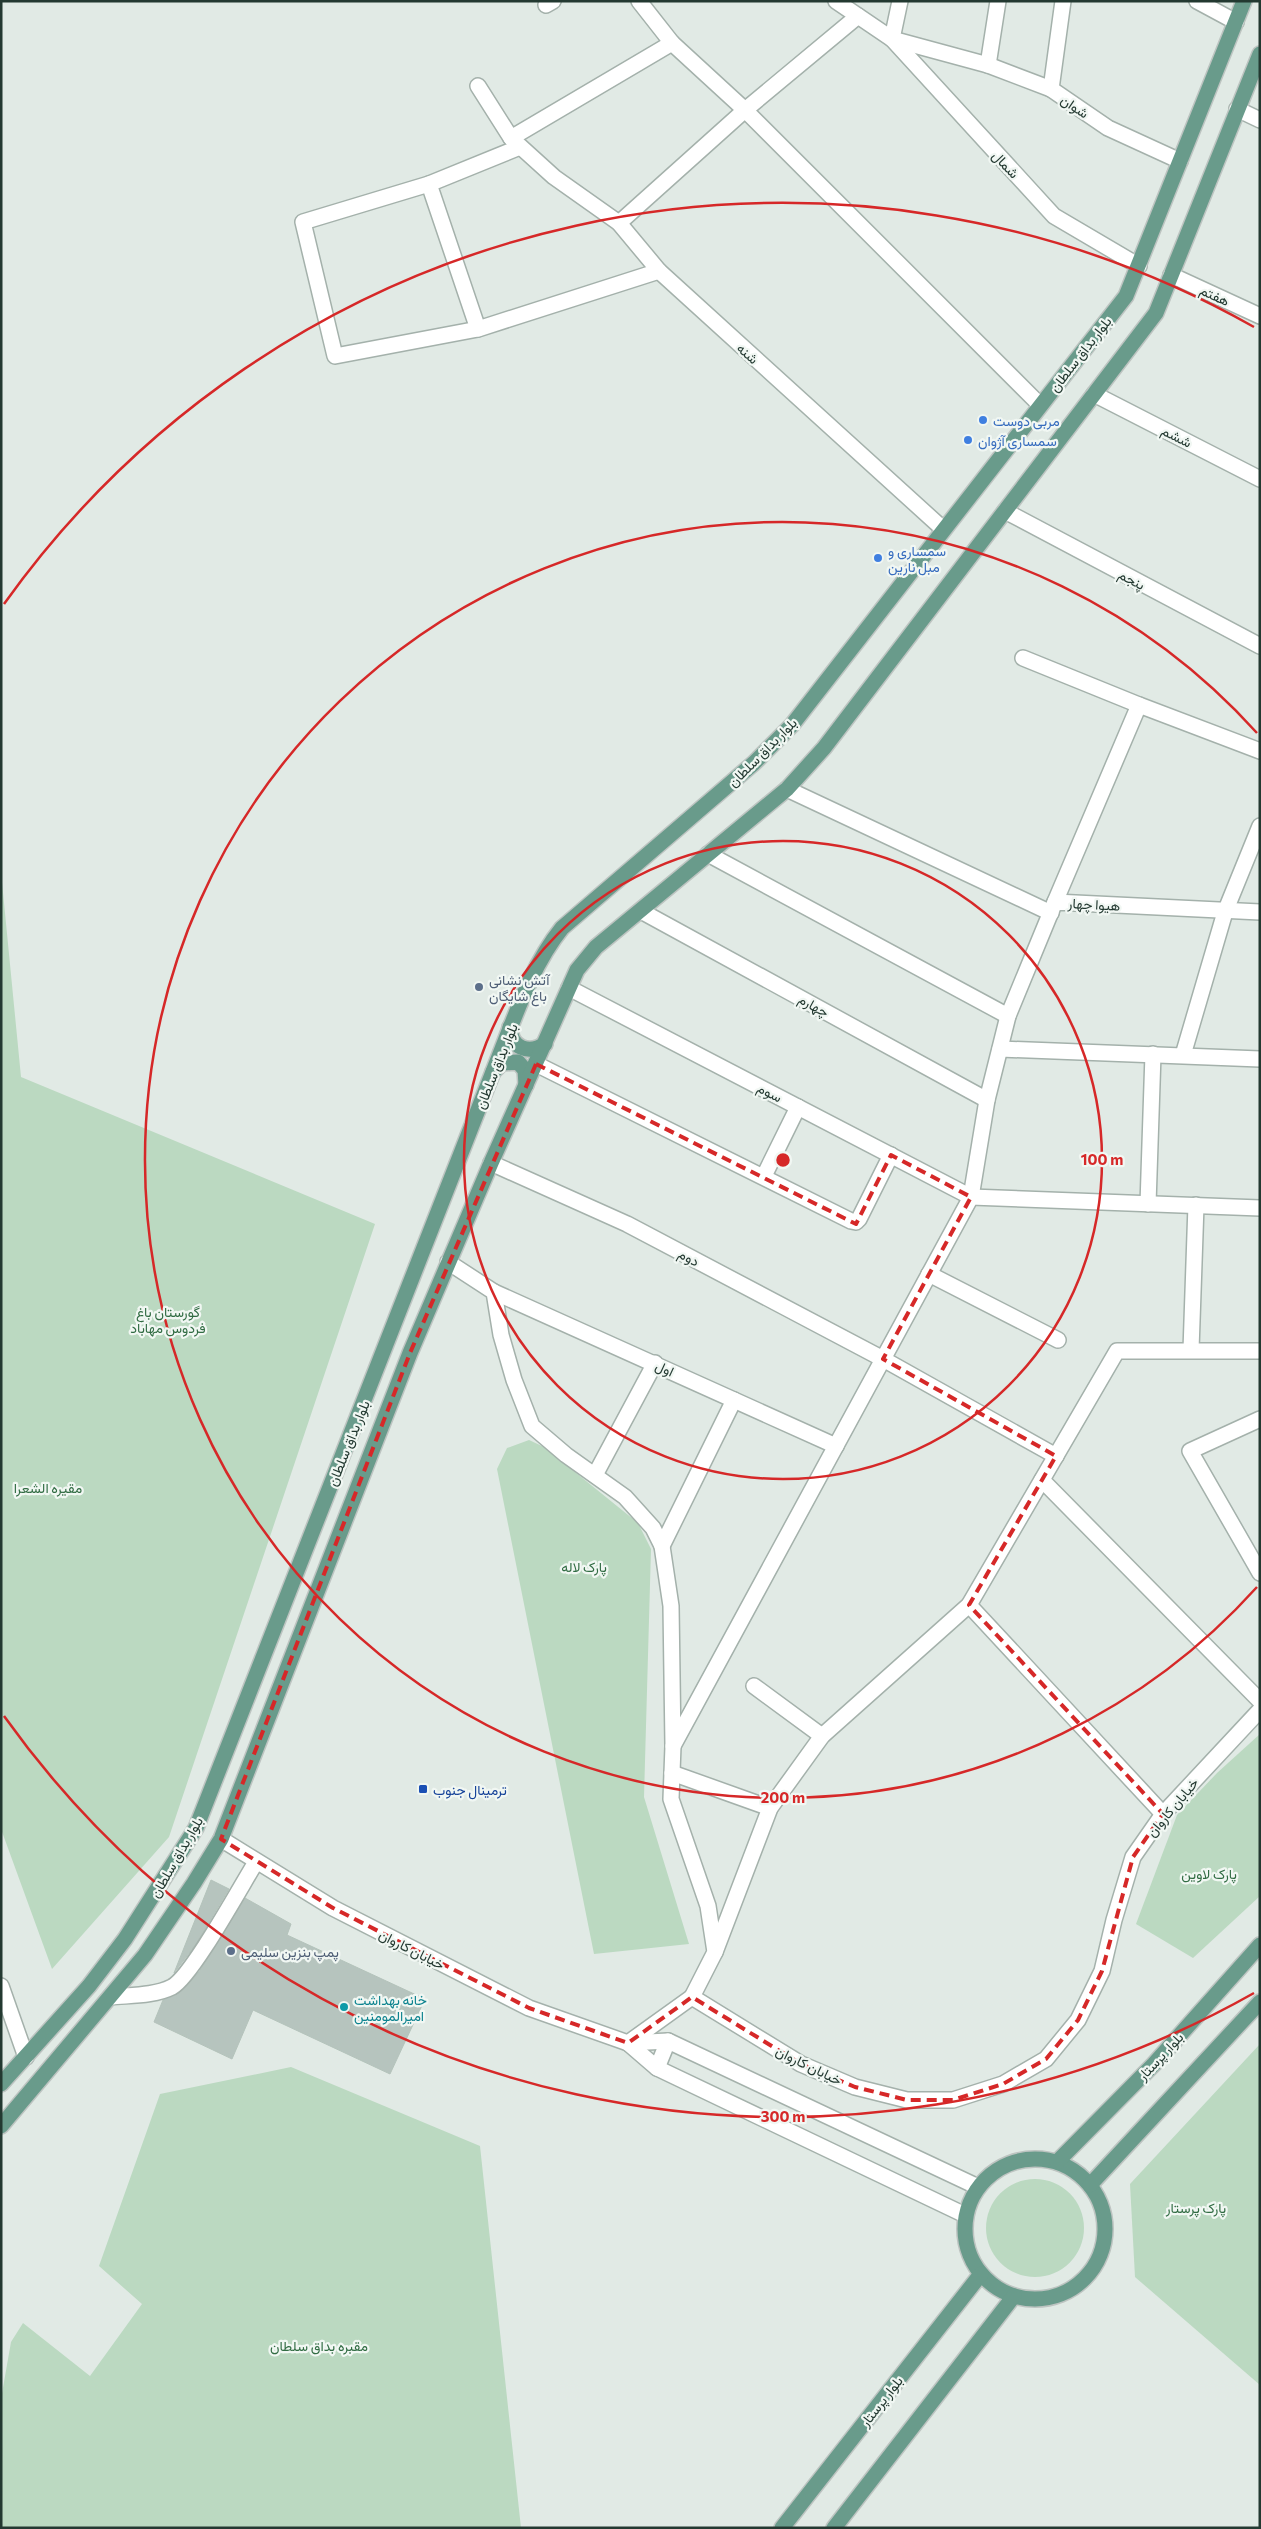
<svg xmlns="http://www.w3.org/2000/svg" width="1261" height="2529" font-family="Commissioner,Vazirmatn,sans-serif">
  <rect width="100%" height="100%" fill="#e1eae5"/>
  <g fill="#bbd9c1">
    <polygon points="1,872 21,1077 375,1224 169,1837 52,1969 1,1829"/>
    <polygon points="529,1440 544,1447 638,1523 651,1549 644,1797 689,1944 594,1954 497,1469 507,1448"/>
    <polygon points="1260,1734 1260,1896 1193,1958 1136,1924 1177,1815 1217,1773"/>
    <polygon points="1260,2044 1260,2385 1135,2277 1130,2184"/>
    <polygon points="291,2067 480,2146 521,2528 1,2528 1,2399 11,2342 23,2323 90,2376 142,2304 99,2266 160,2094"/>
    <circle cx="1035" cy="2228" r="49"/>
  </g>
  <g fill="#b6c4be" stroke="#b4c3bb">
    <polygon points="211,1880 229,1889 196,1944 174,1973"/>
    <polygon points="245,1898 291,1924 287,1935 425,1999 390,2074 253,2010 232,2059 154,2022 163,2000 178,1994 199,1972"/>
  </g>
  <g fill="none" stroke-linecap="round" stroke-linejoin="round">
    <defs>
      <g id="minor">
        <polyline points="639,1 672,43"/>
        <polyline points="836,1 892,39 1054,216 1139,266"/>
        <polyline points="900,1 892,39 988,65 1051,89"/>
        <polyline points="1063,1 1051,89 1108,128 1180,161"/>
        <polyline points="1197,1 1236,22"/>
        <polyline points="546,5 553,1"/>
        <polyline points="988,65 998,1"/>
        <polyline points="478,86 511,138"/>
        <polyline points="1237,109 1260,120"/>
        <polyline points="520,147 429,184 478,329 659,271"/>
        <polyline points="429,184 303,222 335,356 478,329"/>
        <polyline points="619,223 745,110 858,16"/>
        <polyline points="1171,275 1260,316"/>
        <polyline points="1094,394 1260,479"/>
        <polyline points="1005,511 1260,646"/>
        <polyline points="943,529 659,271 619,223 554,177 511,138 672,43 745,110 1040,405"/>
        <polyline points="1023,658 1139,705"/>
        <polyline points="787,789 1051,913"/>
        <polyline points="708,854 1008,1016"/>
        <polyline points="1055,902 1139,705 1260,751"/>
        <polyline points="641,911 987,1100"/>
        <polyline points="569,988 971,1197 1260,1208"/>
        <polyline points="1000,1049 1260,1059"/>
        <polyline points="1183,1055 1225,912 1260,826"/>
        <polyline points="536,1064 851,1221 856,1222 859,1219 891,1155"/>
        <polyline points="491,1163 627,1224 883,1359 1056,1456"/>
        <polyline points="764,1176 798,1107"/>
        <polyline points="1148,1204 1153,1054"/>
        <polyline points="448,1262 494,1292 501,1335 514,1380 532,1426 566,1455 625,1497 653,1528 662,1546 671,1606 673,1746 671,1799 708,1906 715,1952 692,1997"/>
        <polyline points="929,1274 1058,1340"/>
        <polyline points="494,1292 836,1446"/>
        <polyline points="1191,1350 1196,1205"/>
        <polyline points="1260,1419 1190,1451 1260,1573"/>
        <polyline points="595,1475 655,1363"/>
        <polyline points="1042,1480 1260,1701"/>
        <polyline points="662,1546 734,1400"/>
        <polyline points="969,1605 1163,1814"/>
        <polyline points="754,1686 822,1736"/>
        <polyline points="673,1746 971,1197 987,1100 1008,1016 1055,902 1260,912"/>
        <polyline points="672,1773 770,1808"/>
        <polyline points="221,1839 333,1908 529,2008 628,2043 657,2068 965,2215"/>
        <polyline points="715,1952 770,1808 822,1736 969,1605 1117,1351 1260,1351"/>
        <polyline points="1,1986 26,2057"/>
        <path d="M111 1997C130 1995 154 1996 172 1987 192 1976 241 1886 256 1862"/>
        <polyline points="628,2043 692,1997 801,2064 855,2087 907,2100 953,2100 1003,2084 1046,2059 1078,2020 1102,1971 1114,1920 1133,1857 1163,1814 1260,1710"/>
        <polyline points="628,2043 668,2041 978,2187"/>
        <polyline points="657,2068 668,2041"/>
      </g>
      <g id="major">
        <path d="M510 1027C510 1048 529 1055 545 1044"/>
        <polyline points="493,1072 502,1063 518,1062 525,1070 526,1085"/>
        <path d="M1 2084 89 1986 125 1939 196 1828 500 1054C517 1011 533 964 562 928L754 763 792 725 1126 296 1244 1"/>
        <polyline points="1,2126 145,1955 194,1883 221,1839 410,1353 491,1163 577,970 596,947 787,789 824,748 1156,313 1260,54"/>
        <circle cx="1035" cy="2229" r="70"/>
        <polyline points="1057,2162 1154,2064 1260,1945"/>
        <polyline points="1090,2185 1260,2002"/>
        <polyline points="782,2528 981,2274"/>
        <polyline points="834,2528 1014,2296"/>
      </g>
    </defs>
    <use href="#minor" stroke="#a4b1ab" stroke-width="18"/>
    <use href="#major" stroke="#bdc4c1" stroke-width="18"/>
    <use href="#minor" stroke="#fff" stroke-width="15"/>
    <use href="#major" stroke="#699b8b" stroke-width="15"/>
  </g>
  <path fill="none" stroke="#d62828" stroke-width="4" stroke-dasharray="10 6" stroke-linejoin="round" d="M536 1064 856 1224 891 1155 971 1197 883 1359 1056 1456 969 1605 1163 1814 1133 1857 1102 1971 1078 2020 1046 2059 1003 2084 953 2100H907L855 2087 801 2064 692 1997 628 2043 529 2008 333 1908 221 1839 410 1353Z"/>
  <g fill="none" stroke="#d62828" stroke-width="2.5">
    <circle cx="783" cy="1160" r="319"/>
    <path d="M1257 1587A638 638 0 1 1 1257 733"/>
    <path d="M1254 1993A957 957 0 0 1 4 1716M4 604A957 957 0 0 1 1254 327"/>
  </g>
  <g fill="#3f7fe0" stroke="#f1f7f3" stroke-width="2">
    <circle cx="983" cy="420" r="5"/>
    <circle cx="968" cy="440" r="5"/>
    <circle cx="878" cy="558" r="5"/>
  </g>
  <g fill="#5c6f8a" stroke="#f1f7f3" stroke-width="2">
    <circle cx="479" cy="987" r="5"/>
    <circle cx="231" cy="1951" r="5"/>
  </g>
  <rect fill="#1a4fb4" stroke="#f1f7f3" stroke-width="2" x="418" y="1784" width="10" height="10" rx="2.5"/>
  <circle fill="#0f9aa8" stroke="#f1f7f3" stroke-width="2" cx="344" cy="2007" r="5"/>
  <g text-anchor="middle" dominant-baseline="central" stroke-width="4.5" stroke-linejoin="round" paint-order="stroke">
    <g font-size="14" fill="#233931" stroke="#f1f7f3">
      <text transform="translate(1075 106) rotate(34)">شوان</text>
      <text transform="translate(1006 164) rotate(47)">شمال</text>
      <text transform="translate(1215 295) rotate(25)">هفتم</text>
      <text transform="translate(748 353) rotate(42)">شنه</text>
      <text transform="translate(1080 354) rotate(-52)">بلوار بداق سلطان</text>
      <text transform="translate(1177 436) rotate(27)">ششم</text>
      <text transform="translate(1132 579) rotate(28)">پنجم</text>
      <text transform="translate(762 752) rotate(-45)">بلوار بداق سلطان</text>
      <text transform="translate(1094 904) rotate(3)">هیوا چهار</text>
      <text transform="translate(814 1005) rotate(29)">چهارم</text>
      <text transform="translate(496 1066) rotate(-68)">بلوار بداق سلطان</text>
      <text transform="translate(770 1092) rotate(27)">سوم</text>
      <text transform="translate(689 1257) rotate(28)">دوم</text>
      <text transform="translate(665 1368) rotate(25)">اول</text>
      <text transform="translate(348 1443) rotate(-68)">بلوار بداق سلطان</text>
      <text transform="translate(1172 1807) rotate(-50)">خیابان کاروان</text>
      <text transform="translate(176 1857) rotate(-60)">بلوار بداق سلطان</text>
      <text transform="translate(412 1949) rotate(27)">خیابان کاروان</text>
      <text transform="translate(1160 2056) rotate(-47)">بلوار پرستار</text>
      <text transform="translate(809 2065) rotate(26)">خیابان کاروان</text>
      <text transform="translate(881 2401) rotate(-52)">بلوار پرستار</text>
    </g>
    <g font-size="14" fill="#366cbe" stroke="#f1f7f3" text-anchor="start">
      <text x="993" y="420">مربی دوست</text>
      <text x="978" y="440">سمساری آژوان</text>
      <text x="888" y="550">سمساری و<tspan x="888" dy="16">مبل نارین</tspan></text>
    </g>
    <g font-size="14" fill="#4e5e75" stroke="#f1f7f3" text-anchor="start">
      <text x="489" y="979">آتش نشانی<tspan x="489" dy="16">باغ شایگان</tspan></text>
      <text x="241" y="1951">پمپ بنزین سلیمی</text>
    </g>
    <g font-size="14" fill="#316c43" stroke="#f1f7f3">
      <text x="168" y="1311">گورستان باغ<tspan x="168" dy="16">فردوس مهاباد</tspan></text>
      <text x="48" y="1487">مقیره الشعرا</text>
      <text x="584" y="1566">پارک لاله</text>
      <text x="1209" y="1873">پارک لاوین</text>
      <text x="1196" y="2207">پارک پرستار</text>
      <text x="319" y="2345">مقبره بداق سلطان</text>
    </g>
    <g font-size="14" fill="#164399" stroke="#f1f7f3" text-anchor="start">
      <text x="433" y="1789">ترمینال جنوب</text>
    </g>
    <g font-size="14" fill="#0d838f" stroke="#f1f7f3" text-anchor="start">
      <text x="354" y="1999">خانه بهداشت<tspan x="354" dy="16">امیرالمومنین</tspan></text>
    </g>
  </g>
  <circle cx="783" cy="1160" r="8" fill="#d62828" stroke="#f1f7f3" stroke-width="2.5"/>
  <g font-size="15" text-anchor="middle" font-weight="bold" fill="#d62828" stroke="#f1f7f3" stroke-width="4.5" stroke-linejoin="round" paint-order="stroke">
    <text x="1102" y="1165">100 m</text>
    <text x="783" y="1803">200 m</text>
    <text x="783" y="2122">300 m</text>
  </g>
  <rect width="1261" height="2529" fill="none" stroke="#233931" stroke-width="5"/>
</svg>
